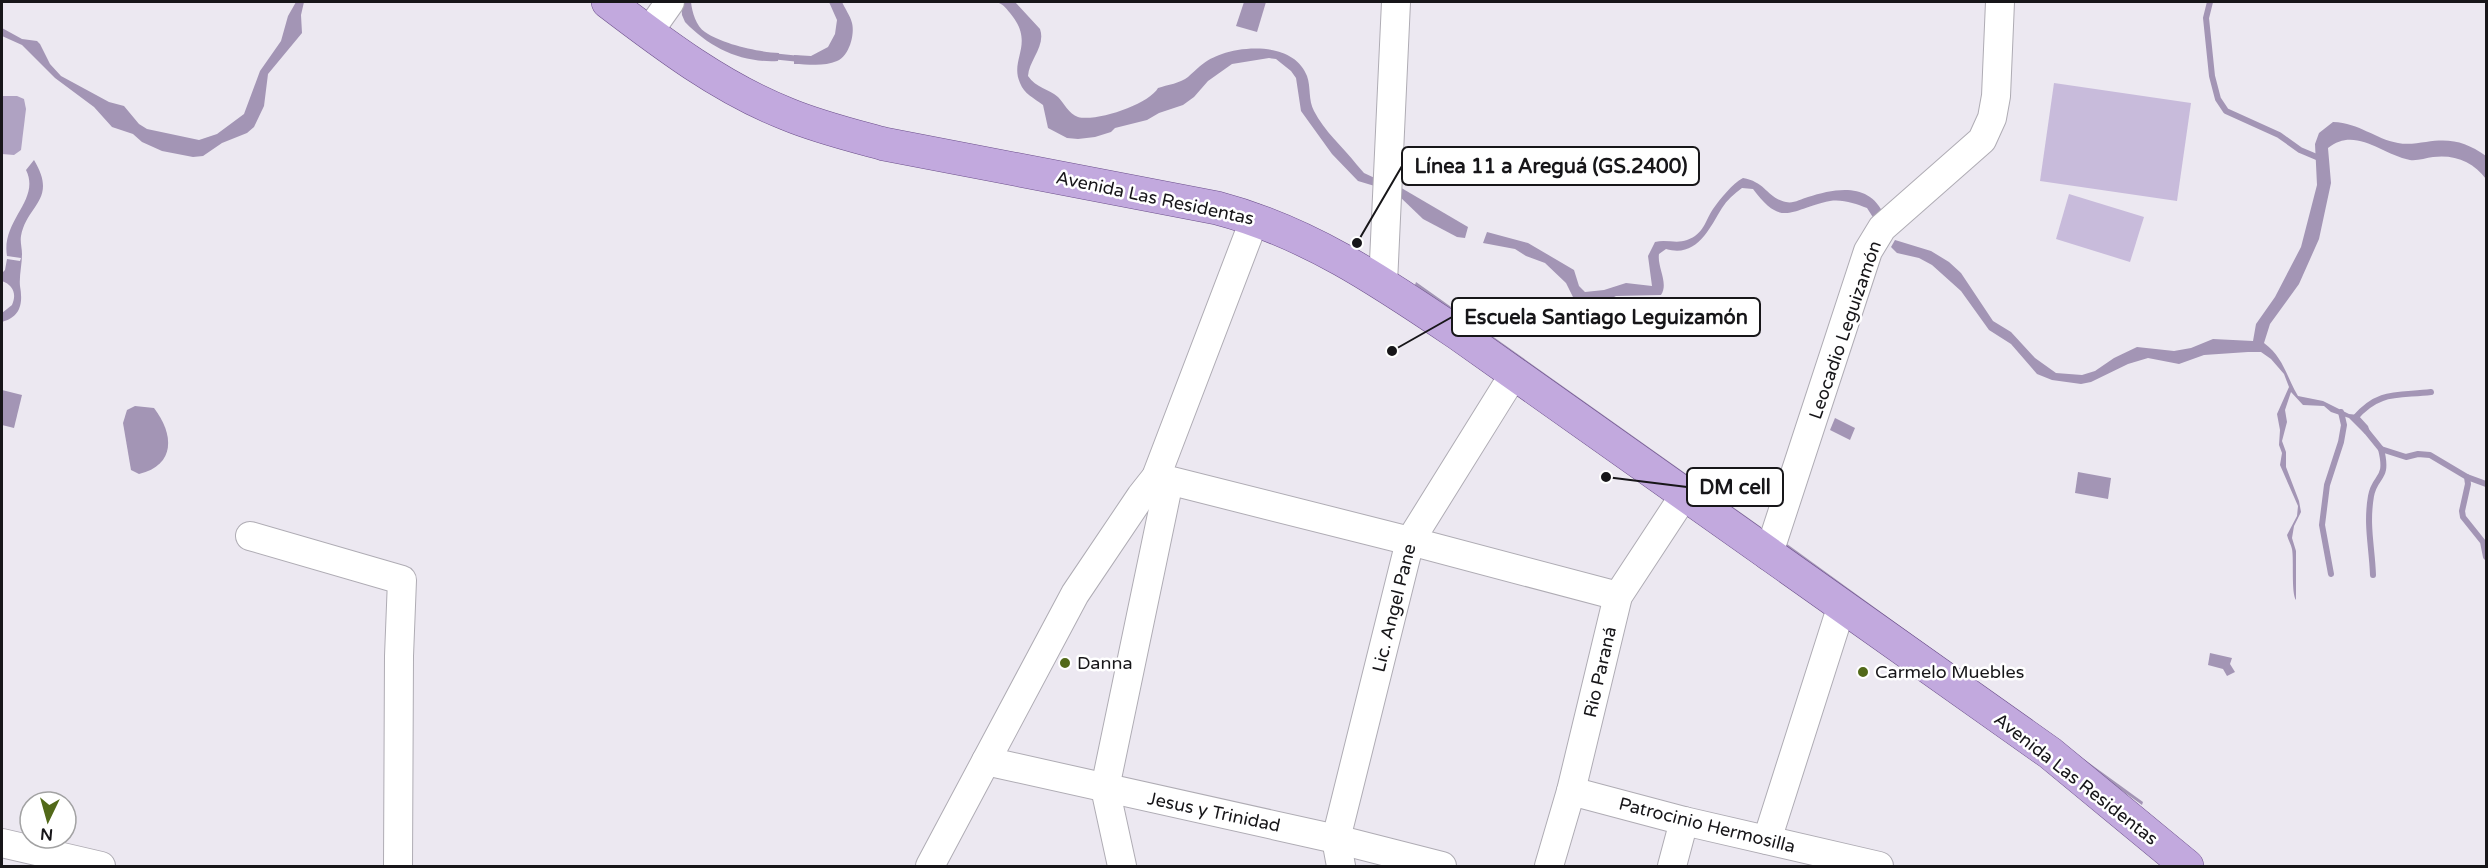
<svg xmlns="http://www.w3.org/2000/svg" width="2488" height="868" font-family="'Varela Round',sans-serif">
  <rect width="100%" height="100%" fill="#ece8f1"/>
  <g fill="#c8bbdb">
    <polygon points="2054,83 2191,103 2177,201 2040,181"/>
    <polygon points="2069,194 2144,217 2130,262 2056,239"/>
  </g>
  <polygon fill="#afa2c2" points="2,96 17,96 24,99 26,109 21,150 14,155 2,154"/>
  <g fill="#a395b5">
    <polygon points="296,2 304,2 301,15 302,33 268,74 264,106 254,127 247,133 222,143 203,156 193,157 162,151 142,142 133,134 112,127 94,107 55,78 22,45 2,36 2,28 22,39 37,41 40,44 50,64 61,76 109,102 124,106 139,124 147,129 199,140 217,134 244,114 260,71 281,41 288,16"/>
    <path d="M681 2H691C692 12 696 26 705 32 722 44 758 52 779 53L778 61C741 63 710 48 685 22L682 15Z"/>
    <path d="M829 2H842C845 9 850 15 852 23 855 35 849 56 837 61 824 67 807 64 794 64V55L811 56 828 47 835 34 837 20Z"/>
    <path d="M996 2H1015L1040 29C1046 46 1029 60 1028 76 1036 88 1049 89 1058 97 1064 103 1069 114 1078 117 1097 122 1149 104 1158 88 1167 85 1181 83 1188 77 1202 65 1203 61 1222 54 1248 45 1295 44 1307 76 1311 87 1308 100 1314 111 1324 131 1343 147 1357 165L1364 173 1379 180 1378 187 1358 181 1332 154 1301 111 1296 78 1291 71 1276 59 1269 58 1232 64 1208 81 1194 97 1183 105 1159 113 1147 120 1115 128 1111 132 1095 137 1078 139 1067 138 1048 128 1043 105C1034 98 1024 94 1020 83 1009 59 1036 44 1010 13 1005 7 1003 4 996 2Z"/>
    <polygon points="1244,2 1266,2 1257,32 1236,26"/>
    <path d="M2333 122C2360 123 2375 139 2398 143 2408 145 2417 143 2426 142 2451 138 2466 142 2486 156V179C2474 162 2454 154 2433 157 2426 158 2417 161 2410 160 2381 154 2355 126 2328 148L2331 183 2319 239 2299 284 2270 324 2264 343C2284 358 2286 376 2298 396L2323 401 2349 414 2358 415 2368 426 2370 432 2365 434 2349 418 2331 412 2324 406 2303 405 2291 392 2285 410 2287 422 2282 441 2286 452V467L2299 501 2301 512 2294 526 2292 538 2296 551V600C2291 593 2294 560 2292 549 2291 544 2288 540 2287 535L2297 516 2298 506 2280 465 2282 453 2279 445 2280 430 2277 414 2289 387 2284 374 2271 359 2261 352H2248L2204 355 2179 364 2148 358 2128 364 2091 382 2081 384 2052 380 2037 374 2011 344 1989 330 1961 291 1932 265 1919 258 1897 253 1891 247 1895 240 1931 251 1949 262 1961 273 1993 321 2011 332 2035 358 2056 373 2082 375 2095 371 2114 358 2137 347 2174 351 2191 348 2213 339 2253 341 2256 324 2275 297 2301 247 2317 185 2315 144 2319 133Z"/>
    <path d="M34 160C58 200 27 204 21 236 20 242 22 248 22 254 22 265 19 276 20 286 23 303 21 317 2 322V313L12 305C17 294 13 285 2 281V273L5 270 7 259 20 261 21 258 7 256C1 220 41 200 26 170Z"/>
    <path d="M1743 178C1766 182 1767 198 1786 202 1793 204 1801 199 1808 197 1836 188 1870 182 1884 215L1876 222 1867 208C1856 204 1843 199 1830 201 1790 209 1783 229 1753 189L1742 188C1734 194 1727 200 1722 208 1709 229 1697 258 1666 249L1659 254C1657 267 1669 283 1661 295L1616 296 1596 306H1587L1573 297 1566 283 1545 263 1526 256 1515 249 1483 243 1487 232 1528 243 1574 270 1579 286 1585 292 1604 290 1626 283 1652 286 1648 256 1655 242C1666 239 1676 244 1687 240 1704 234 1705 221 1713 209 1721 198 1732 184 1743 178Z"/>
    <polygon points="1398,186 1468,227 1465,238 1457,237 1423,219 1398,195"/>
    <polygon points="1416,282 1761,527 1760,529 1415,285"/>
    <polygon points="2,390 22,395 14,428 2,425"/>
    <path d="M135 406 154 408C174 434 176 465 139 474L131 470 123 423 127 410Z"/>
    <polygon points="1835,418 1855,428 1850,440 1830,430"/>
    <polygon points="2078,472 2111,478 2108,499 2075,493"/>
    <polygon points="1787,544 2143,802 2142,805 1785,548"/>
    <polygon points="2210,653 2232,658 2230,664 2235,672 2227,676 2223,669 2208,665"/>
  </g>
  <g fill="none" stroke-linecap="round" stroke-linejoin="round">
    <g stroke="#a395b5" stroke-width="6">
      <polyline points="2210,2 2206,18 2212,76 2218,99 2226,111 2279,135 2300,150 2319,158"/>
      <polyline points="771,56 800,59"/>
      <path d="M2355 418C2379 390 2398 396 2431 392"/>
      <polyline points="2364,428 2381,449 2406,457 2418,454 2430,455 2467,477 2468,484 2462,511 2463,517 2483,542 2486,557"/>
      <polyline points="2467,477 2486,484"/>
      <polyline points="2331,574 2322,525 2327,485 2341,442 2344,425 2341,412"/>
      <path d="M2373 575C2372 547 2366 525 2371 496 2375 474 2389 481 2381 449"/>
    </g>
    <defs>
      <g id="minor">
        <polyline points="648,33 670,2"/>
        <polyline points="1383,283 1396,2"/>
        <polyline points="1156,477 1410,541 1618,596"/>
        <polyline points="250,536 402,580 399,656 398,866"/>
        <polyline points="1768,556 1868,251 1882,228 1982,140 1992,118 1996,96 2000,2"/>
        <polyline points="986,761 1336,839 1442,866"/>
        <polyline points="1571,791 1684,821 1879,866"/>
        <polyline points="1767,840 1841,608"/>
        <polyline points="2,843 101,866"/>
        <polyline points="930,866 1075,594 1141,496 1156,477 1255,218"/>
        <polyline points="1122,866 1105,788 1169,481"/>
        <polyline points="1341,866 1336,839 1410,541 1514,374"/>
        <polyline points="1549,866 1571,791 1618,596 1685,494"/>
        <polyline points="1672,866 1684,821"/>
      </g>
      <path id="major" d="M608 2C663 44 721 88 787 114 818 127 851 135 884 144L1217 208C1308 232 1380 281 1457 333L2050 753 2187 866"/>
    </defs>
    <use href="#minor" stroke="#afacb4" stroke-width="30"/>
    <use href="#major" stroke="#6c508b" stroke-width="34"/>
    <use href="#minor" stroke="#fff" stroke-width="28"/>
    <use href="#major" stroke="#c2a9de" stroke-width="33"/>
  </g>
  <g fill="#526919" stroke="#fff" stroke-width="2">
    <circle cx="1065" cy="663" r="6"/>
    <circle cx="1863" cy="672" r="6"/>
  </g>
  <g text-anchor="middle" dominant-baseline="central" stroke-width="5" stroke-linejoin="round" paint-order="stroke">
    <g font-size="18" fill="#171619" stroke="#fff">
      <text transform="translate(1155 198) rotate(12)">Avenida Las Residentas</text>
      <text transform="translate(1845 330) rotate(-71)">Leocadio Leguizamón</text>
      <text transform="translate(1394 608) rotate(-76)">Lic. Angel Pane</text>
      <text transform="translate(1600 672) rotate(-77)">Rio Paraná</text>
      <text transform="translate(2076 779) rotate(38)">Avenida Las Residentas</text>
      <text transform="translate(1214 812) rotate(12)">Jesus y Trinidad</text>
      <text transform="translate(1707 825) rotate(14)">Patrocinio Hermosilla</text>
    </g>
    <g font-size="18" fill="#171619" stroke="#fff" text-anchor="start">
      <text x="1077" y="663">Danna</text>
      <text x="1875" y="672">Carmelo Muebles</text>
    </g>
  </g>
  <path fill="none" stroke="#171619" stroke-width="2" d="M1357 243L1402 166M1392 351L1452 317M1606 477L1687 487"/>
  <g fill="#171619" stroke="#fff" stroke-width="2">
    <circle cx="1357" cy="243" r="6"/>
    <circle cx="1392" cy="351" r="6"/>
    <circle cx="1606" cy="477" r="6"/>
  </g>
  <g fill="#fff" stroke="#171619" stroke-width="2">
    <rect x="1402" y="147" width="297" height="38" rx="6"/>
    <rect x="1452" y="298" width="308" height="38" rx="6"/>
    <rect x="1687" y="468" width="96" height="38" rx="6"/>
  </g>
  <g font-size="20" text-anchor="middle" font-weight="bold" fill="#171619">
    <text x="1551" y="173">Línea 11 a Areguá (GS.2400)</text>
    <text x="1606" y="324">Escuela Santiago Leguizamón</text>
    <text x="1735" y="494">DM cell</text>
  </g>
  <rect width="2488" height="868" fill="none" stroke="#171619" stroke-width="6"/>
  <g transform="translate(48 820) rotate(185)"><circle r="28" fill="#ffffff" stroke="#a2a2a3" stroke-width="1.5"/>
  <path d="M0-4.5L10 22L0 15L-10 22Z" fill="#526919"/>
  <text y="-9" font-size="16" font-weight="bold" text-anchor="middle" fill="#171619">N</text>
  </g>
</svg>
